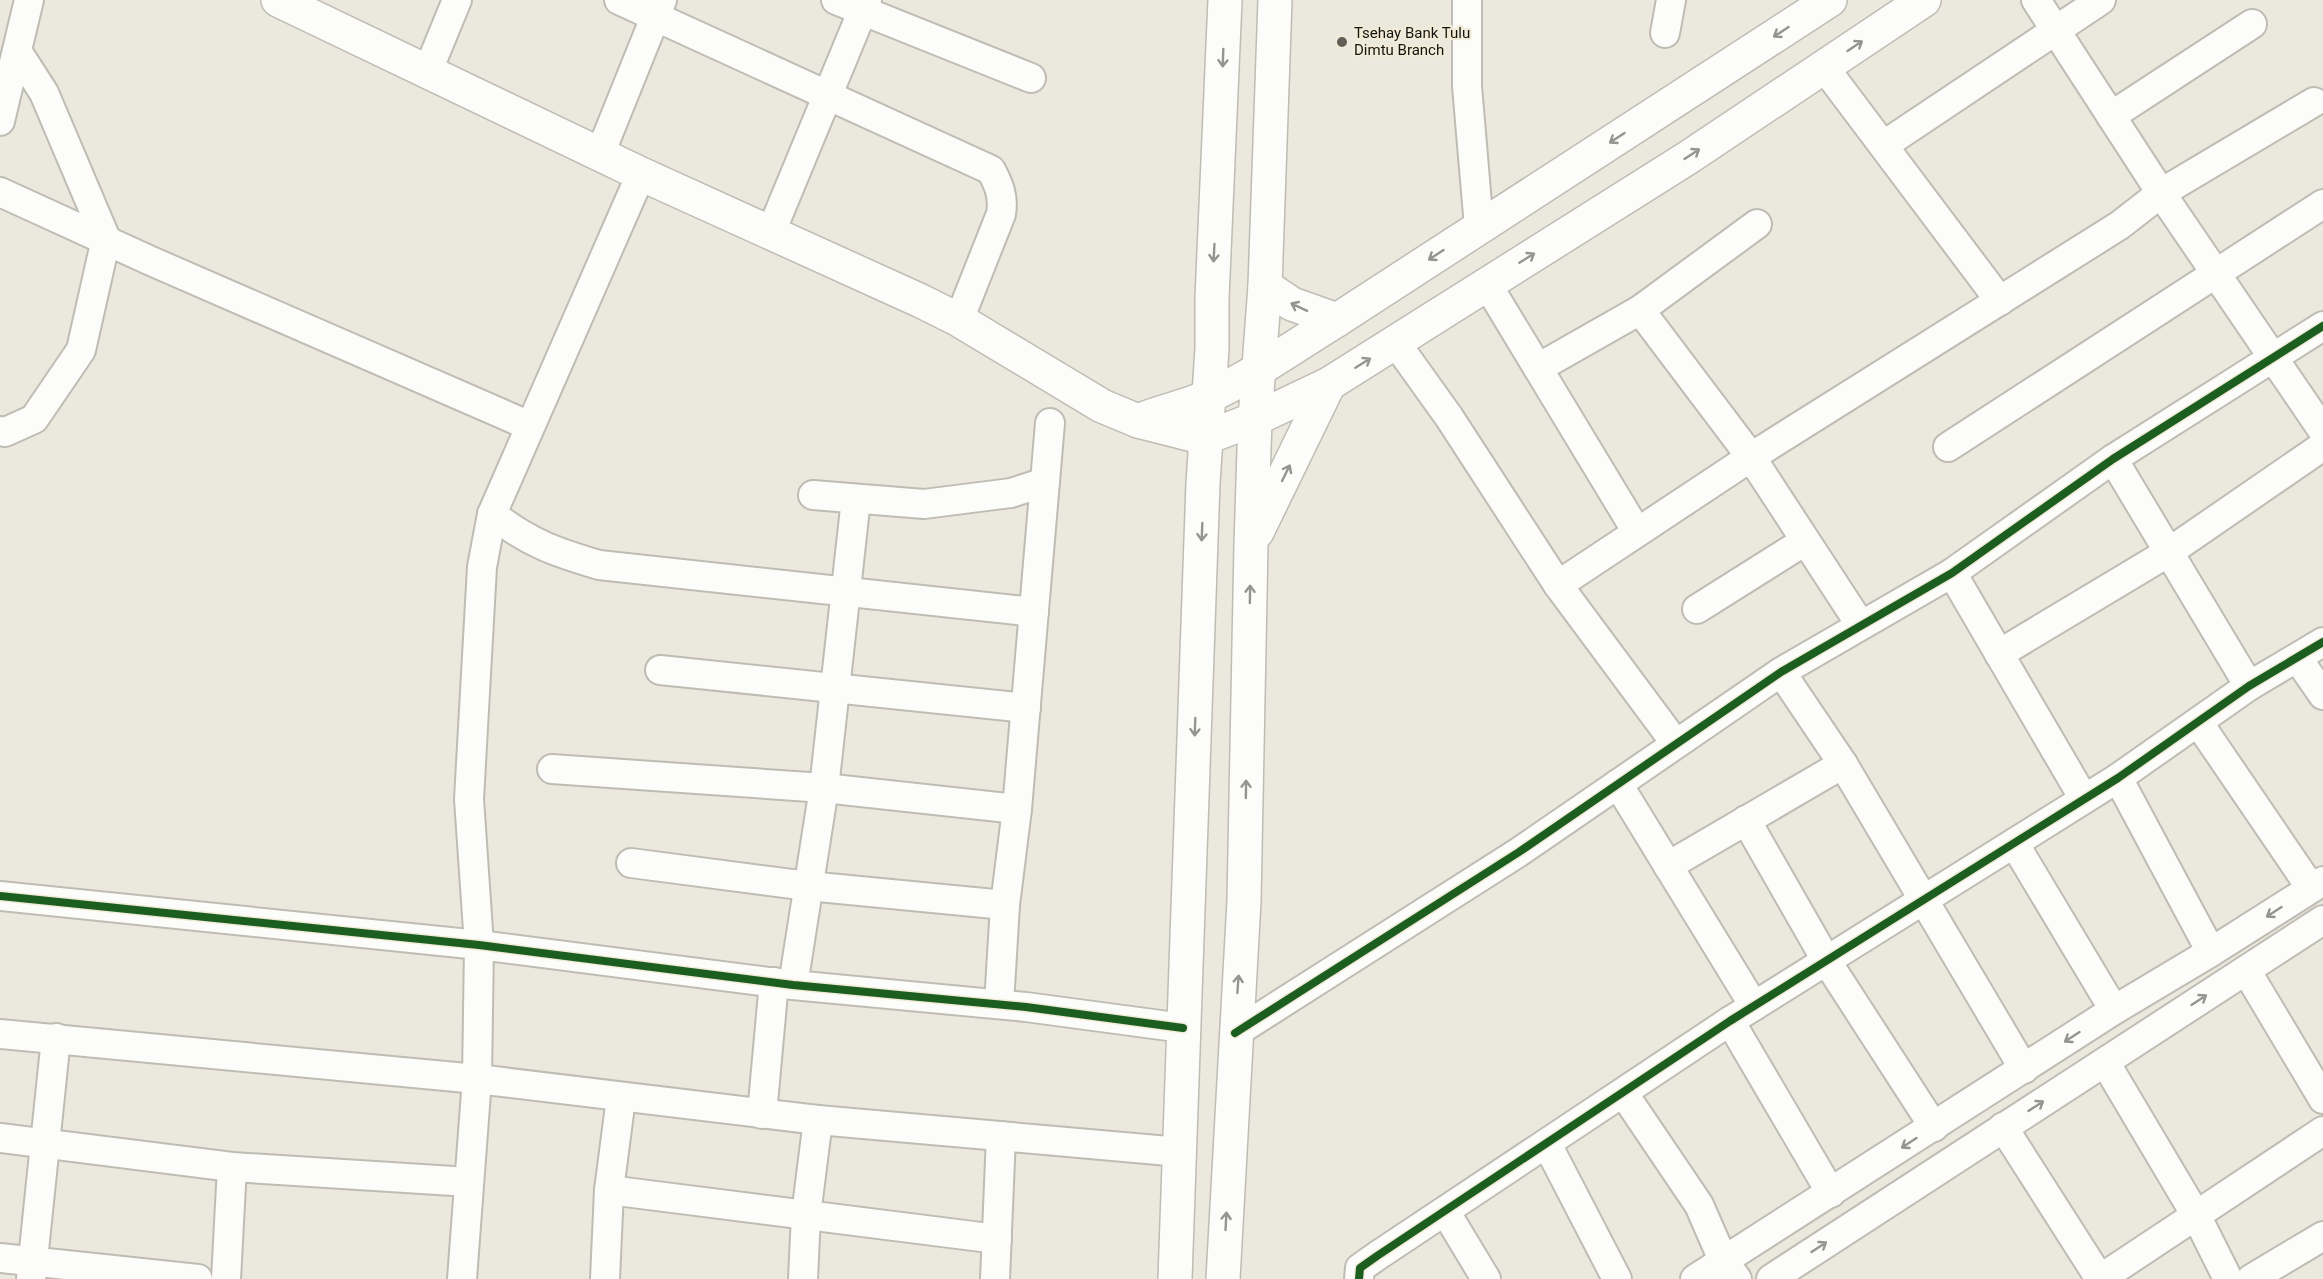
<svg xmlns="http://www.w3.org/2000/svg" width="2323" height="1279" font-family="Roboto,sans-serif">
  <rect width="100%" height="100%" fill="#ebe8de"/>
  <g fill="none" stroke-linecap="round" stroke-linejoin="round">
    <defs>
      <g id="minor">
        <path d="M619 0 991 170C999 185 1004 197 1001 214L959 320"/>
        <polyline points="836,0 1031,78"/>
        <polyline points="1467,0 1467,86 1479,227"/>
        <polyline points="2036,0 2161,193 2323,431"/>
        <polyline points="1665,33 1671,0"/>
        <polyline points="1824,67 2000,301"/>
        <polyline points="427,73 457,0"/>
        <polyline points="2111,116 2252,24"/>
        <polyline points="0,121 29,0"/>
        <polyline points="1884,145 2101,0"/>
        <polyline points="600,154 662,0"/>
        <polyline points="0,192 151,261 530,426"/>
        <polyline points="771,232 867,0"/>
        <polyline points="1487,284 1637,532"/>
        <polyline points="1640,310 1751,457 1860,624"/>
        <polyline points="1396,343 1449,417 1558,585 1676,744"/>
        <polyline points="1538,368 1640,310 1757,224"/>
        <polyline points="0,431 5,432 34,419 81,350 106,239 44,93 17,51"/>
        <polyline points="1948,447 2323,204"/>
        <polyline points="2113,459 2249,686"/>
        <polyline points="813,495 924,504 1011,493 1045,482"/>
        <path d="M492 514C529 543 555 552 599 565L1034 612"/>
        <polyline points="1952,573 2084,799"/>
        <polyline points="1558,585 1751,457 2120,225 2161,193 2314,102"/>
        <polyline points="1697,609 1805,541"/>
        <polyline points="1999,654 2169,552 2323,446"/>
        <polyline points="2298,659 2323,695"/>
        <polyline points="660,670 1026,708"/>
        <polyline points="1781,672 1843,764 2024,1069"/>
        <polyline points="2198,722 2311,888"/>
        <polyline points="552,769 824,788 1017,809"/>
        <polyline points="2118,778 2211,952"/>
        <polyline points="1618,784 1754,1006"/>
        <polyline points="1746,820 1826,960 1934,1127"/>
        <polyline points="2014,843 2114,1010"/>
        <polyline points="631,863 808,886 1005,905"/>
        <polyline points="1668,866 1843,764"/>
        <polyline points="0,896 479,945 793,985 1026,1007 1183,1028"/>
        <polyline points="2246,970 2323,1099"/>
        <polyline points="793,985 824,788 856,499"/>
        <polyline points="999,1004 1005,905 1017,809 1050,423"/>
        <polyline points="1730,1021 1831,1193"/>
        <polyline points="1235,1033 1519,852 1781,672 1952,573 2113,459 2323,326"/>
        <polyline points="0,1034 477,1079 818,1120 1180,1152"/>
        <polyline points="2105,1062 2197,1217 2228,1279"/>
        <polyline points="1624,1094 1699,1205 1723,1260 1737,1279"/>
        <polyline points="762,1114 774,982"/>
        <polyline points="2003,1127 2100,1279"/>
        <polyline points="0,1138 232,1167 469,1182"/>
        <polyline points="1547,1144 1617,1279"/>
        <polyline points="609,1190 997,1239"/>
        <polyline points="1445,1211 1486,1279"/>
        <polyline points="0,1258 198,1279"/>
        <polyline points="31,1279 56,1038"/>
        <polyline points="226,1279 232,1167"/>
        <polyline points="462,1279 477,1079 479,945 469,799 482,567 492,514 641,174"/>
        <polyline points="605,1279 609,1190 621,1098"/>
        <polyline points="803,1279 806,1215 818,1120"/>
        <polyline points="995,1279 1001,1136"/>
        <polyline points="1359,1279 1360,1268 1377,1256 1730,1021 2118,778 2249,686 2323,642"/>
        <polyline points="1695,1279 2114,1010 2211,952 2323,881"/>
        <polyline points="1771,1279 2323,920"/>
        <polyline points="2100,1279 2323,1131"/>
        <polyline points="2251,1279 2323,1236"/>
      </g>
      <g id="major">
        <polyline points="278,0 641,174 921,301 959,320 1102,406 1138,421 1205,438 1255,419 1329,384 1689,157 1924,0"/>
        <polyline points="1265,286 1292,304 1337,320"/>
        <path d="M1138 421C1161 411 1186 407 1209 396 1253 376 1295 346 1337 320L1830 0"/>
        <polyline points="1257,532 1329,384"/>
        <polyline points="1175,1279 1203,483 1212,349 1212,298 1225,0"/>
        <polyline points="1223,1279 1244,901 1251,544 1255,419 1265,286 1275,0"/>
      </g>
    </defs>
    <use href="#minor" stroke="#bfbcb4" stroke-width="32"/>
    <use href="#major" stroke="#bfbcb4" stroke-width="36"/>
    <use href="#minor" stroke="#fcfcfa" stroke-width="28"/>
    <use href="#major" stroke="#fcfcfa" stroke-width="33"/>
    <defs>
      <g id="cycleway">
        <polyline points="0,896 479,945 793,985 1026,1007 1183,1028"/>
        <polyline points="1235,1033 1519,852 1781,672 1952,573 2113,459 2323,326"/>
        <polyline points="1359,1279 1360,1268 1377,1256 1730,1021 2118,778 2249,686 2323,642"/>
      </g>
    </defs>
    <use href="#cycleway" stroke="#f1ebd8" stroke-width="11"/>
    <use href="#cycleway" stroke="#1b5e20" stroke-width="8"/>
  </g>
  <defs><path id="oneway-shaft" d="M-6 0H5M1.5-3L5.5 0L1.5 3" fill="none" stroke-width="1.6" stroke-linecap="round" stroke-linejoin="round" transform="scale(1.5)"/></defs>
  <g stroke="#949490">
    <use href="#oneway-shaft" transform="translate(1781 32) rotate(147)"/>
    <use href="#oneway-shaft" transform="translate(1855 46) rotate(-34)"/>
    <use href="#oneway-shaft" transform="translate(1223 58) rotate(92)"/>
    <use href="#oneway-shaft" transform="translate(1617 138) rotate(147)"/>
    <use href="#oneway-shaft" transform="translate(1692 154) rotate(-33)"/>
    <use href="#oneway-shaft" transform="translate(1214 253) rotate(93)"/>
    <use href="#oneway-shaft" transform="translate(1436 255) rotate(147)"/>
    <use href="#oneway-shaft" transform="translate(1527 258) rotate(-32)"/>
    <use href="#oneway-shaft" transform="translate(1299 307) rotate(-155)"/>
    <use href="#oneway-shaft" transform="translate(1363 363) rotate(-32)"/>
    <use href="#oneway-shaft" transform="translate(1286 473) rotate(-64)"/>
    <use href="#oneway-shaft" transform="translate(1202 532) rotate(92)"/>
    <use href="#oneway-shaft" transform="translate(1250 594) rotate(-89)"/>
    <use href="#oneway-shaft" transform="translate(1195 727) rotate(92)"/>
    <use href="#oneway-shaft" transform="translate(1246 789) rotate(-89)"/>
    <use href="#oneway-shaft" transform="translate(2274 912) rotate(147)"/>
    <use href="#oneway-shaft" transform="translate(1238 984) rotate(-86)"/>
    <use href="#oneway-shaft" transform="translate(2199 1000) rotate(-33)"/>
    <use href="#oneway-shaft" transform="translate(2072 1037) rotate(147)"/>
    <use href="#oneway-shaft" transform="translate(2036 1106) rotate(-33)"/>
    <use href="#oneway-shaft" transform="translate(1909 1143) rotate(147)"/>
    <use href="#oneway-shaft" transform="translate(1226 1221) rotate(-87)"/>
    <use href="#oneway-shaft" transform="translate(1819 1247) rotate(-33)"/>
  </g>
  <circle fill="#615e57" stroke="#f1ebd8" stroke-width="2" cx="1342" cy="42" r="6"/>
  <g text-anchor="middle" dominant-baseline="central" stroke-width="4.5" stroke-linejoin="round" paint-order="stroke">
    <g font-size="15" fill="#16140e" stroke="#f1ebd8" text-anchor="start">
      <text x="1354" y="33">Tsehay Bank Tulu<tspan x="1354" dy="17">Dimtu Branch</tspan></text>
    </g>
  </g>
</svg>
